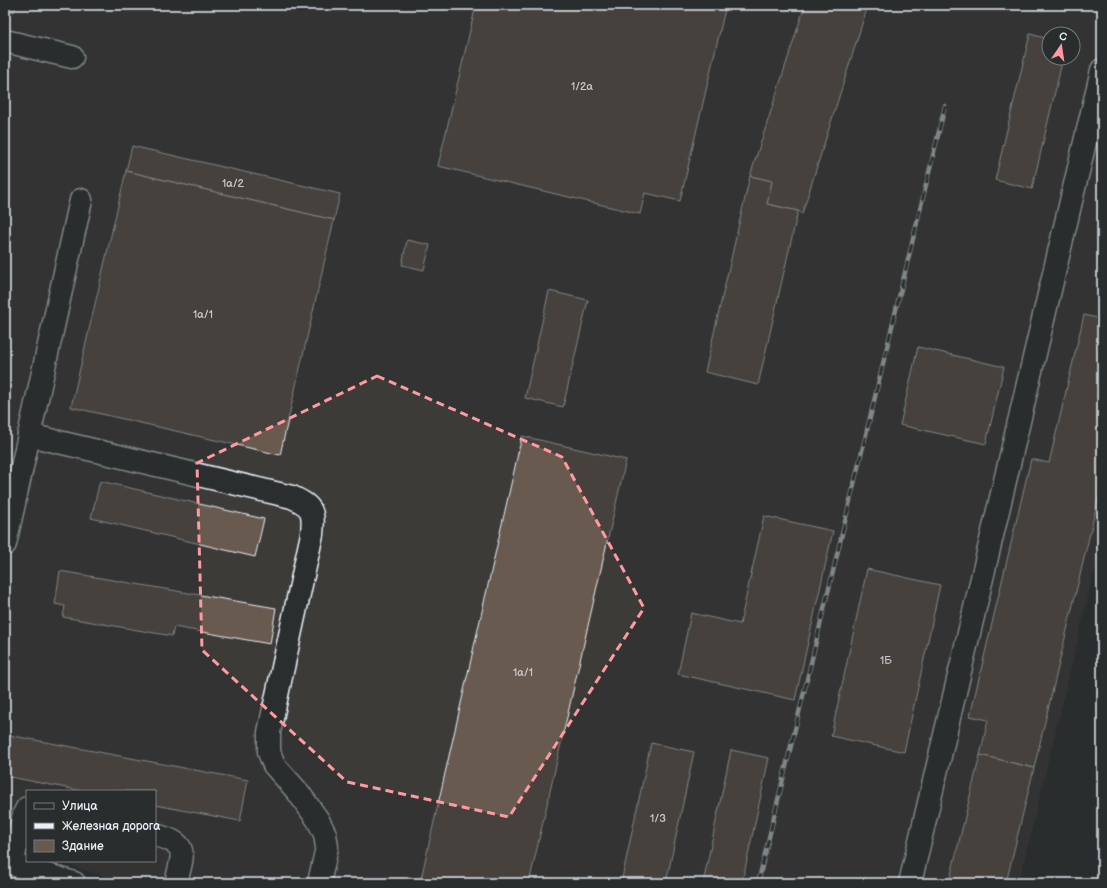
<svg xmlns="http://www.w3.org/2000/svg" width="1107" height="888" font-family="'Balsamiq Sans',sans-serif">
  <rect width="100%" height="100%" fill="#2a2d2e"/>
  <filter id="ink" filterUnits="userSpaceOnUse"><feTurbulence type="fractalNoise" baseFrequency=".025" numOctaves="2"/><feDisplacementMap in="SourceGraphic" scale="8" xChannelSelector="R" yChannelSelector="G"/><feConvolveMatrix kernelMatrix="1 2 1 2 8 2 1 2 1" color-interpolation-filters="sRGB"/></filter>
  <g filter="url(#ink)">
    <path fill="#3d3a38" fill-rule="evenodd" d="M5 5H1102V539L1019 883H126L56 861H155V791H27V852L5 845ZM1049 34H1073V58H1049Z"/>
    <g fill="#695a50" stroke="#e8f1f8">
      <polygon points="5,5 16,5 14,12 5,10"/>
      <polygon points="476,5 726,5 680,201 645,193 640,214 438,166"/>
      <polygon points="805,5 868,5 802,214 798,211 767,204 772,181 750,176"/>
      <polygon points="1030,34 1049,39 1049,58 1063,58 1032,189 995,180"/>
      <polygon points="132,146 340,194 334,220 126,171"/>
      <polygon points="126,171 334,220 280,455 71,407"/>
      <polygon points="750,176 772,181 767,204 798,211 758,385 705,372"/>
      <polygon points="407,240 430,245 424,270 402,265"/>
      <polygon points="549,291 588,300 563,407 525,398"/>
      <polygon points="1084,315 1102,319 1102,483 1034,768 980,755 988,720 970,716 1031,459 1049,463"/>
      <polygon points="918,347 1004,367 986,444 900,425"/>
      <polygon points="522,436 626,460 529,883 420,883"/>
      <polygon points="100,481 264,519 255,557 91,518"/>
      <polygon points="764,516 833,531 795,700 678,674 691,613 740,624"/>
      <polygon points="867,569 940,585 904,752 831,736"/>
      <polygon points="60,571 276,608 270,644 174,627 172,636 63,617 65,606 55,604"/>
      <polygon points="8,735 248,780 240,821 155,805 155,791 82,791 5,776 5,749"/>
      <polygon points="651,743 694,752 666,883 621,883"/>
      <polygon points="731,750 769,758 742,883 703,883"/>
      <polygon points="980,755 1034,768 1006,883 949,883"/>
    </g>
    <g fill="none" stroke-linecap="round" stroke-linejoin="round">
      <defs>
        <g id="minor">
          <polyline points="5,41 72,57"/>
          <path d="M29 435 292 497C313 507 314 511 312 534L269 732V752L274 765 298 792 318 820 325 834 327 847 319 883"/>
          <polyline points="5,544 81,200"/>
          <path d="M155 835C190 844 183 853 176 883"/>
          <polyline points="12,864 24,814 27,808"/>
          <polyline points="910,883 1102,70"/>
        </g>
        <polyline id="major" points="5,862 74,883"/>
      </defs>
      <use href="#minor" stroke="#e8f1f8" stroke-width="25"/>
      <use href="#major" stroke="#e8f1f8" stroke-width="25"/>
      <use href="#minor" stroke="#2a2d2e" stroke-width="22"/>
      <use href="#major" stroke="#2a2d2e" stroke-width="22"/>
      <defs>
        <polyline id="rail" points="758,883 945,106"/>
      </defs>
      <use href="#rail" stroke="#e8f1f8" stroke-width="4.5"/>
      <use href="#rail" stroke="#2a2d2e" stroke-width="3" stroke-dasharray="9" stroke-linecap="butt"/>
    </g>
  </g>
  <path d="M0 0H1107V888H0ZM377 376 562 457 644 608 509 817 347 782 202 650 197 463Z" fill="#2a2d2e" fill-opacity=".55" fill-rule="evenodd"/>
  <path fill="none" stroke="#ff9aa2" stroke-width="3" stroke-dasharray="8 5" stroke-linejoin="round" d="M377 376 562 457 644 608 509 817 347 782 202 650 197 463Z"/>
  <g text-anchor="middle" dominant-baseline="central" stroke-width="4" stroke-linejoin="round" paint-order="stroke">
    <g font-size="11" fill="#c8cbce">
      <text x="582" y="86">1/2а</text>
      <text x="233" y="183">1а/2</text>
      <text x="203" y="314">1а/1</text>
      <text x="886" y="660">1Б</text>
      <text x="523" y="672">1а/1</text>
      <text x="658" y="818">1/3</text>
    </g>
  </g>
  <rect width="1107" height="888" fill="none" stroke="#2a2d2e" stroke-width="20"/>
  <rect x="10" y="10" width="1087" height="868" fill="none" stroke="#e8f1f8" stroke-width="1.5" filter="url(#ink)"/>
  <rect x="26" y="790" width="130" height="72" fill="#2a2d2e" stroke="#767b7f"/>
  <rect x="34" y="803" width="20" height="6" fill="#2a2d2e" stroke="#767b7f"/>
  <text x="62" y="810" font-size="12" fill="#e8f1f8">Улица</text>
  <rect x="34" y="823" width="20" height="6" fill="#e8f1f8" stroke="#767b7f"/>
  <text x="62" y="830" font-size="12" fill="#e8f1f8">Железная дорога</text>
  <rect x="34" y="840" width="20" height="12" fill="#695a50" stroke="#767b7f"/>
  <text x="62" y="850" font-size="12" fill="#e8f1f8">Здание</text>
  <g transform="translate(1061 46) rotate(13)"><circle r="19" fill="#2a2d2e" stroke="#767b7f"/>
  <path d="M0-3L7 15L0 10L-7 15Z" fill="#ff9aa2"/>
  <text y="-6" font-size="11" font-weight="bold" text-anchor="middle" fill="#e8f1f8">С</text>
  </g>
</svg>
